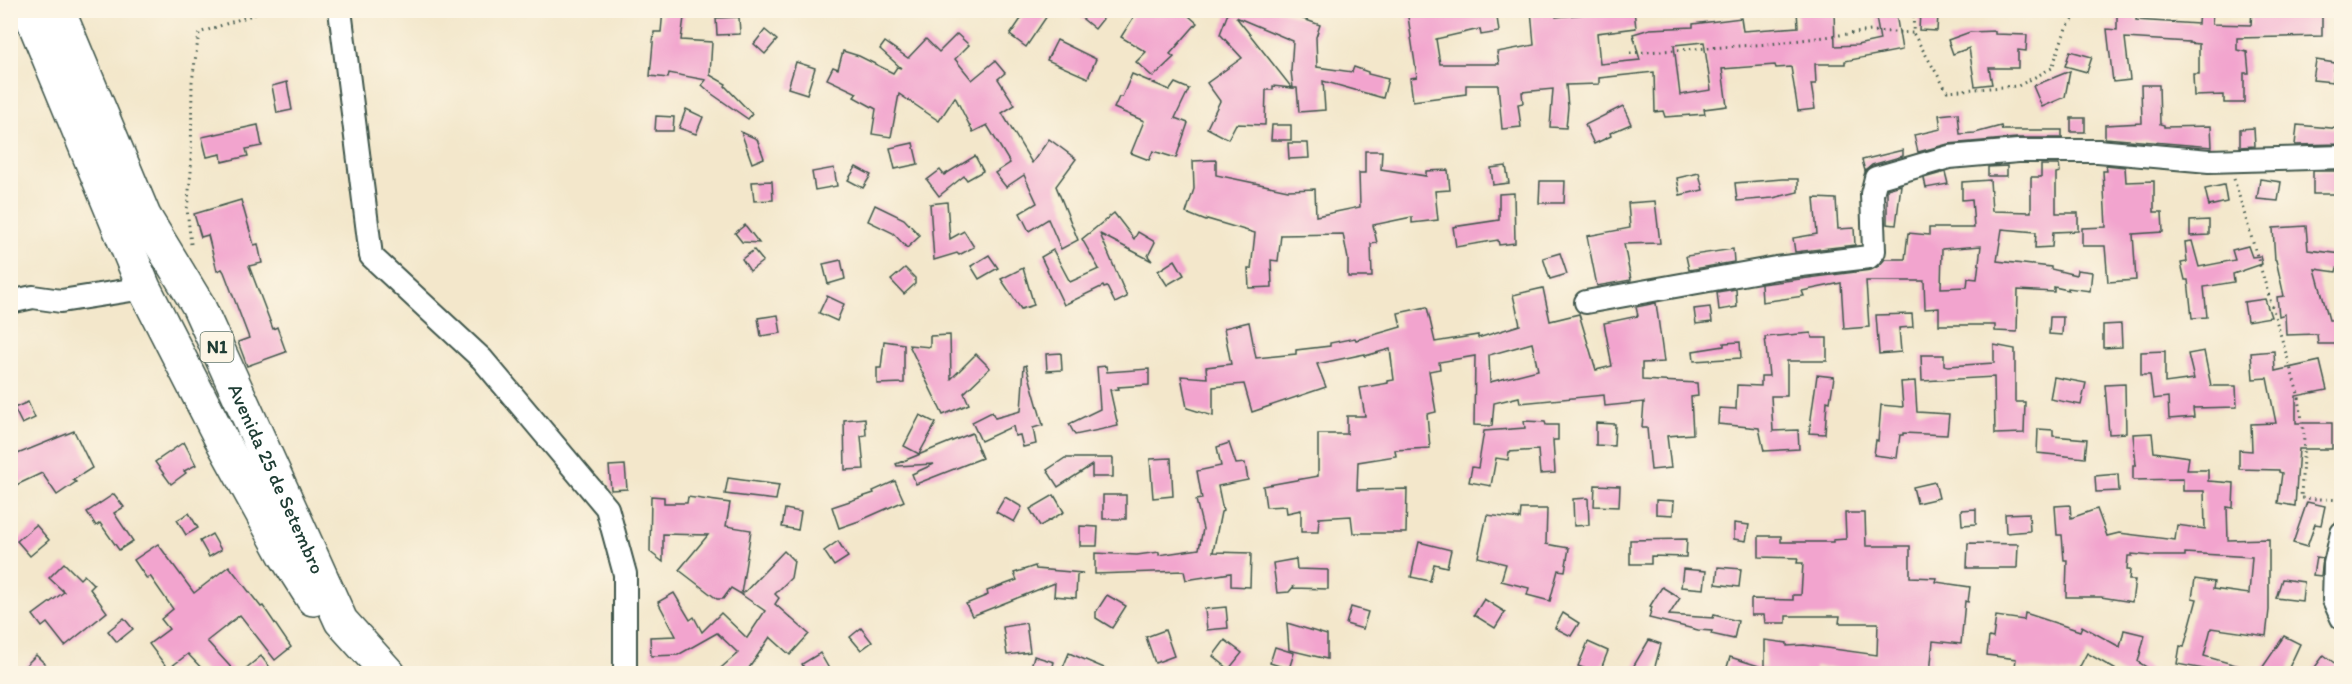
<svg xmlns="http://www.w3.org/2000/svg" width="2352" height="684" font-family="Itim,sans-serif">
  <rect width="100%" height="100%" fill="#fcf5e5"/>
  <filter id="ink" filterUnits="userSpaceOnUse"><feTurbulence type="fractalNoise" baseFrequency=".0167" numOctaves="2"/><feDisplacementMap in="SourceGraphic" scale="12" xChannelSelector="R" yChannelSelector="G"/><feConvolveMatrix kernelMatrix="1 2 1 2 8 2 1 2 1" color-interpolation-filters="sRGB"/></filter>
  <filter id="wash" filterUnits="userSpaceOnUse"><feTurbulence type="fractalNoise" baseFrequency=".008" numOctaves="4" result="noise"/><feDisplacementMap in="SourceGraphic" scale="24" xChannelSelector="R" yChannelSelector="G"/><feGaussianBlur stdDeviation="1.35" result="paint"/><feColorMatrix in="noise" values="0 0 0 0 0 0 0 0 0 0 0 0 0 0 0 0 0 1.4 0 .05"/><feComposite in="paint" operator="in"/></filter>
  <g filter="url(#wash)">
    <rect width="100%" height="100%" fill="#f3e7cb"/>
    <g id="blocks">
      <g fill="#f2a4ce" fill-rule="evenodd">
        <polygon points="663,10 685,10 681,40 712,42 710,75 726,84 725,86 752,114 748,119 712,94 702,85 706,80 669,73 668,78 650,76 654,32 661,32"/>
        <polygon points="1027,10 1051,10 1026,47 1010,35"/>
        <polygon points="1072,10 1110,10 1095,29"/>
        <polygon points="1138,10 1182,10 1197,23 1170,54 1174,57 1153,77 1136,62 1146,52 1121,37"/>
        <polygon points="1221,10 1279,10 1320,25 1316,37 1317,67 1352,72 1354,67 1368,72 1368,74 1388,79 1383,98 1323,81 1325,110 1299,112 1297,88 1293,88 1291,71 1293,41 1236,17 1292,88 1273,86 1273,90 1266,90 1265,125 1236,124 1228,139 1207,128 1220,101 1207,83 1242,58 1220,34 1228,13"/>
        <path d="M1407 10H1496L1499 32 1481 35 1480 29 1436 39 1440 64H1499L1497 52 1534 45 1531 10H1555L1556 17 1605 12V10H1634L1636 28 1597 33 1600 64 1640 60 1633 34 1650 29 1693 27V24L1741 18 1743 31 1798 27 1797 10H1834L1835 46 1857 45 1880 40 1876 17 1896 14 1902 50 1845 61V64H1815L1816 84H1811L1815 109 1798 111 1791 67 1776 68 1775 65 1722 69 1727 106 1704 109 1705 114 1665 117 1663 111 1655 112 1654 72 1599 78V84L1566 85 1568 107 1566 128 1550 127 1553 89 1522 92 1523 103 1518 104 1521 127 1502 129 1498 85H1466V94L1413 101 1410 78 1417 77ZM1704 42 1711 90 1680 95 1674 45Z"/>
        <polygon points="2117,10 2137,10 2136,20 2198,24 2199,10 2213,10 2212,24 2251,25 2252,10 2313,10 2312,15 2322,15 2322,36 2237,38 2237,50 2247,52 2249,73 2244,73 2244,103 2224,103 2224,95 2194,96 2193,74 2199,74 2199,44 2189,43 2189,42 2125,38 2130,80 2113,82 2107,29 2117,30"/>
        <polygon points="1920,12 1938,14 1937,31 1919,30"/>
        <polygon points="739,17 740,34 717,35 716,18"/>
        <polygon points="765,30 777,40 765,54 754,44"/>
        <polygon points="1995,31 1995,34 2027,35 2026,51 2018,50 2018,68 1989,68 1992,84 1975,86 1969,48 1953,54 1948,40 1970,32"/>
        <polygon points="957,34 969,45 955,59 972,80 995,61 1005,73 998,79 1015,105 1002,113 1032,163 1049,139 1076,159 1056,186 1078,240 1061,249 1048,219 1029,231 1020,213 1037,203 1024,175 1006,187 995,173 1010,163 987,125 973,132 955,97 939,121 899,94 891,137 872,134 876,109 854,97 857,93 827,79 833,67 838,69 843,51 859,56 893,73 897,67 901,68 880,49 885,42 908,58 926,39 939,52"/>
        <polygon points="1057,40 1096,59 1088,78 1047,60"/>
        <polygon points="2070,51 2092,57 2087,72 2065,66"/>
        <polygon points="2316,60 2335,63 2333,82 2313,80"/>
        <polygon points="796,62 815,68 807,94 788,88"/>
        <polygon points="2070,71 2065,97 2042,107 2033,86"/>
        <polygon points="1132,74 1170,90 1175,83 1189,89 1175,118 1188,123 1176,158 1153,151 1149,160 1131,153 1144,121 1114,108 1119,97 1122,97"/>
        <polygon points="287,82 292,110 277,113 272,86"/>
        <polygon points="2141,85 2159,85 2160,124 2164,125 2164,127 2211,126 2212,147 2105,138 2105,125 2142,123"/>
        <polygon points="1623,106 1631,124 1610,133 1611,136 1594,144 1585,125"/>
        <polygon points="686,109 703,117 696,134 679,128"/>
        <polygon points="1958,113 1960,134 1975,133 2001,126 2002,130 2062,130 2062,138 2017,138 1948,144 1918,152 1914,135 1941,129 1939,115"/>
        <polygon points="656,116 674,117 673,131 655,131"/>
        <rect x="2071" y="118" width="14" height="14"/>
        <polygon points="258,125 262,146 246,149 248,156 222,162 221,154 207,157 202,137"/>
        <polygon points="1272,125 1291,125 1291,140 1271,140"/>
        <polygon points="2297,125 2342,129 2342,144 2295,145"/>
        <polygon points="2254,128 2255,146 2240,147 2240,129"/>
        <polygon points="741,132 757,139 764,158 752,163"/>
        <polygon points="913,143 918,164 895,169 890,148"/>
        <polygon points="1288,143 1308,143 1309,158 1289,159"/>
        <polygon points="1903,150 1903,156 1872,165 1865,171 1862,160"/>
        <polygon points="1365,151 1382,151 1381,169 1426,176 1426,171 1448,170 1450,190 1435,191 1438,220 1412,223 1412,217 1373,225 1377,243 1371,244 1372,277 1348,277 1348,259 1343,234 1281,235 1278,261 1271,260 1272,287 1249,288 1248,269 1251,269 1255,233 1207,219 1206,221 1186,213 1194,189 1193,161 1216,160 1216,175 1288,190 1315,189 1316,216 1360,207 1359,173 1365,173"/>
        <polygon points="975,156 983,171 967,180 964,176 939,196 927,180 940,170 944,175"/>
        <path d="M2041 165H2059L2060 172 2056 173V213H2078V231L2053 232 2052 247 2035 248 2036 232 2002 229 1997 261 2051 267V269L2076 275 2077 270 2092 272 2090 291 2068 288V290L2054 287V292L2018 290 2017 332 1995 331V325H1939V308L1925 309 1924 281H1866L1869 327 1844 329 1841 283 1802 291 1804 296 1762 302 1761 284 1871 270 1879 266 1885 259H1905L1908 233 1929 235V228H1974L1972 199 1962 200V182L1990 180 1992 211 2031 212V177H2041ZM1981 246 1977 279 1968 278 1967 287 1941 288 1942 249Z"/>
        <polygon points="2106,165 2125,167 2126,182 2154,181 2154,212 2162,212 2163,232 2133,234 2136,280 2108,282 2105,246 2082,246 2082,228 2106,227 2103,171 2107,171"/>
        <polygon points="1506,166 1509,183 1493,185 1491,168"/>
        <polygon points="2007,166 2007,176 1988,176 1988,167"/>
        <polygon points="856,167 871,175 863,188 848,180"/>
        <polygon points="834,168 837,186 815,190 812,172"/>
        <rect x="2313" y="171" width="29" height="23"/>
        <polygon points="1945,172 1948,184 1926,188 1924,178"/>
        <polygon points="1699,173 1703,190 1680,195 1677,178"/>
        <polygon points="1782,179 1798,179 1798,192 1773,198 1737,201 1735,183"/>
        <polygon points="2260,179 2281,182 2278,201 2257,199"/>
        <polygon points="772,181 773,200 754,201 752,182"/>
        <polygon points="1540,181 1565,181 1564,203 1539,203"/>
        <polygon points="1901,185 1896,225 1887,224 1887,189"/>
        <polygon points="2224,185 2227,202 2209,206 2205,189"/>
        <polygon points="1514,193 1515,243 1499,245 1498,240 1456,247 1453,227 1499,220 1499,194"/>
        <polygon points="1814,198 1836,199 1838,229 1854,228 1855,245 1795,252 1793,238 1817,234"/>
        <polygon points="241,200 254,245 258,244 262,263 249,266 273,329 277,327 286,352 247,366 238,342 249,338 224,272 222,269 217,271 208,235 201,237 194,214"/>
        <polygon points="1655,201 1660,243 1624,244 1631,280 1597,286 1587,236 1630,228 1628,203"/>
        <polygon points="947,202 950,239 964,231 974,247 959,255 957,253 934,260 930,204"/>
        <polygon points="875,205 904,219 920,236 907,248 893,233 868,221"/>
        <polygon points="1114,213 1134,239 1138,232 1155,242 1148,256 1152,261 1100,234 1127,297 1115,303 1107,287 1104,288 1103,286 1064,305 1041,257 1053,250 1070,282 1099,269 1082,239"/>
        <polygon points="2209,220 2209,235 2190,236 2190,221"/>
        <polygon points="745,225 759,243 742,242 735,233"/>
        <polygon points="2306,226 2308,250 2342,254 2342,268 2337,268 2336,272 2315,269 2329,320 2335,320 2335,325 2342,325 2342,344 2318,344 2317,334 2286,335 2285,314 2279,316 2277,297 2284,296 2276,260 2275,260 2273,228"/>
        <polygon points="2192,241 2199,267 2235,260 2232,250 2248,246 2252,257 2260,256 2262,264 2233,274 2234,282 2204,287 2207,317 2192,318 2188,280 2185,280 2181,263 2187,262 2185,242"/>
        <polygon points="1733,249 1734,262 1689,270 1686,256"/>
        <polygon points="754,250 763,261 750,271 742,259"/>
        <polygon points="1560,253 1567,274 1550,279 1543,258"/>
        <polygon points="989,255 998,268 979,279 971,266"/>
        <polygon points="841,260 845,279 828,284 823,264"/>
        <polygon points="1175,260 1184,275 1167,285 1158,271"/>
        <polygon points="905,268 915,278 915,284 904,294 891,280"/>
        <polygon points="1023,268 1034,305 1021,309 1001,279"/>
        <path d="M1543 288 1550 321 1579 314 1596 370 1612 366 1604 323 1638 316 1636 307 1656 303 1664 362 1642 363V380L1697 383 1698 396 1691 397 1693 434 1667 436 1671 468 1651 470 1647 428H1642L1644 402 1605 406 1604 395 1520 403 1519 397 1494 403 1492 426 1474 425 1475 356 1439 362 1440 369 1429 371 1436 412 1427 414 1430 448 1395 450 1396 456 1358 462 1357 490 1407 489 1406 533H1353L1351 516 1319 518 1318 532H1301V510L1287 513 1286 506 1266 507 1263 486 1318 476V434H1347V416H1365L1360 388 1388 383V381L1394 380 1390 349 1365 356V354L1317 364 1326 387 1252 412 1244 384 1213 387V416L1187 408 1181 376 1207 378 1206 367 1231 364 1224 328 1249 322 1256 358 1296 354V350L1330 346V343L1355 338 1356 340 1401 327 1398 313 1427 307 1435 342 1478 335V338L1520 325 1513 295ZM1532 343 1538 370 1490 382 1489 355Z"/>
        <polygon points="1736,289 1737,307 1719,310 1717,292"/>
        <polygon points="827,296 844,304 837,321 819,313"/>
        <polygon points="2265,299 2271,317 2247,321 2244,302"/>
        <polygon points="1710,307 1712,322 1696,324 1694,309"/>
        <polygon points="1912,314 1913,327 1899,328 1901,352 1879,354 1876,315"/>
        <polygon points="778,315 781,333 761,336 758,318"/>
        <polygon points="2050,317 2063,317 2062,335 2049,334"/>
        <polygon points="2121,324 2122,347 2103,348 2103,325"/>
        <polygon points="1811,333 1812,338 1827,338 1827,361 1787,361 1787,396 1771,396 1773,431 1798,430 1799,449 1764,451 1759,428 1718,424 1719,408 1736,409 1737,385 1761,386 1761,376 1769,376 1765,337"/>
        <polygon points="950,335 951,379 976,354 990,368 964,393 969,404 943,415 909,345 930,347 930,336"/>
        <polygon points="884,341 904,344 904,383 877,384 877,368 881,368"/>
        <polygon points="1740,342 1741,358 1694,361 1693,351 1724,346 1724,343"/>
        <polygon points="1994,345 2015,349 2015,402 2025,402 2024,433 1995,434 1994,377 1922,381 1921,355 1944,355 1944,365 1948,366 1994,363"/>
        <polygon points="2165,351 2165,383 2194,379 2188,354 2204,351 2211,386 2236,386 2237,407 2193,408 2194,417 2169,419 2168,397 2153,399 2150,375 2141,375 2141,352"/>
        <polygon points="2274,351 2275,371 2320,361 2327,390 2296,396 2296,423 2332,423 2332,449 2299,449 2295,506 2278,503 2282,473 2279,472 2279,470 2239,469 2239,450 2252,451 2251,424 2276,423 2267,378 2253,379 2251,353"/>
        <polygon points="1061,353 1062,370 1047,371 1046,354"/>
        <polygon points="1026,365 1043,425 1033,428 1036,444 1023,447 1020,435 1015,436 1013,426 981,441 972,422 992,412 995,418 1021,411 1024,366"/>
        <polygon points="1106,366 1107,372 1149,369 1149,385 1118,387 1119,389 1110,390 1118,426 1075,435 1069,424 1100,409 1097,367"/>
        <polygon points="1817,375 1834,377 1830,402 1827,401 1825,434 1809,433"/>
        <polygon points="2054,377 2086,383 2081,405 2050,399"/>
        <polygon points="1915,381 1917,412 1949,414 1947,435 1903,433 1903,435 1900,435 1897,458 1874,455 1876,440 1878,441 1881,405 1903,407 1901,382"/>
        <polygon points="2125,384 2126,433 2109,434 2105,385"/>
        <polygon points="28,402 35,418 22,424 14,408"/>
        <polygon points="920,415 936,423 919,454 904,446"/>
        <polygon points="865,418 866,435 861,436 864,469 845,470 844,420"/>
        <polygon points="1524,421 1545,422 1546,425 1558,425 1558,440 1553,440 1555,473 1540,474 1538,450 1509,452 1508,460 1496,458 1491,486 1469,482 1472,467 1478,468 1484,431 1525,428"/>
        <polygon points="1596,423 1615,424 1614,446 1596,445"/>
        <polygon points="2038,429 2053,430 2053,436 2087,439 2085,458 2037,453"/>
        <polygon points="74,431 92,468 73,480 76,482 57,495 42,473 10,488 10,457"/>
        <polygon points="972,433 982,458 916,484 912,474 934,464 897,466 896,464"/>
        <polygon points="2152,433 2154,452 2189,457 2187,470 2208,470 2208,481 2234,483 2233,508 2227,507 2228,540 2269,539 2269,610 2266,636 2211,628 2204,656 2250,669 2249,674 2208,674 2209,670 2177,664 2180,646 2184,647 2197,599 2192,598 2195,579 2214,582 2213,589 2249,594 2252,557 2185,553 2185,556 2152,556 2132,554 2132,556 2128,556 2127,570 2130,570 2129,580 2135,580 2132,602 2101,597 2066,597 2067,560 2064,560 2062,535 2057,535 2055,506 2070,505 2071,518 2097,509 2107,536 2119,533 2175,540 2177,525 2205,529 2204,491 2183,491 2183,479 2133,480 2133,465 2136,465 2133,434"/>
        <polygon points="184,442 196,465 184,471 186,473 171,484 155,462"/>
        <polygon points="1229,443 1236,464 1245,463 1248,480 1218,486 1223,511 1221,512 1213,552 1251,553 1250,587 1231,586 1231,573 1186,580 1184,571 1095,574 1095,553 1137,555 1159,552 1159,555 1199,549 1203,529 1196,500 1202,499 1197,471 1221,466 1217,447"/>
        <polygon points="1065,458 1113,458 1113,477 1092,477 1092,465 1058,487 1047,470"/>
        <polygon points="1171,458 1173,496 1153,498 1150,459"/>
        <polygon points="625,465 627,489 611,490 609,466"/>
        <polygon points="2118,474 2119,491 2096,492 2095,476"/>
        <polygon points="728,478 779,485 776,500 725,494"/>
        <polygon points="895,481 904,501 859,521 839,528 832,507 874,493 873,491"/>
        <polygon points="1935,482 1939,498 1917,503 1913,487"/>
        <polygon points="1595,485 1620,486 1619,507 1594,506"/>
        <polygon points="114,494 124,507 114,513 133,541 119,550 100,523 96,526 87,512"/>
        <polygon points="1054,495 1064,512 1040,526 1030,509"/>
        <rect x="1103" y="495" width="23" height="24"/>
        <polygon points="651,496 664,497 664,503 687,503 688,497 730,503 726,526 751,530 741,594 731,588 723,599 717,599 679,570 708,535 663,534 663,562 650,552"/>
        <polygon points="1005,497 1022,507 1014,522 996,512"/>
        <polygon points="1588,498 1589,525 1574,526 1573,499"/>
        <polygon points="1656,500 1674,501 1673,515 1656,514"/>
        <polygon points="2307,502 2325,506 2321,525 2315,524 2307,547 2293,543"/>
        <polygon points="785,509 801,512 798,530 782,527"/>
        <polygon points="1521,509 1547,509 1546,544 1569,548 1565,571 1558,570 1550,601 1527,595 1529,588 1501,581 1506,564 1478,557 1487,515 1520,519"/>
        <polygon points="1976,509 1976,524 1962,525 1961,510"/>
        <polygon points="189,513 198,528 186,535 177,520"/>
        <polygon points="1845,513 1865,513 1866,546 1910,546 1910,577 1937,578 1936,582 1970,587 1968,602 1965,601 1961,644 1933,641 1930,674 1887,674 1859,670 1859,672 1815,666 1815,674 1725,674 1730,657 1765,668 1765,640 1787,643 1787,646 1804,645 1877,655 1878,623 1839,623 1840,616 1786,616 1786,623 1765,623 1764,615 1751,615 1751,599 1793,600 1793,595 1801,595 1803,563 1797,563 1798,558 1759,557 1759,536 1781,536 1781,542 1833,542 1833,540 1846,539"/>
        <polygon points="2029,513 2030,531 2006,533 2005,514"/>
        <polygon points="1734,523 1749,525 1746,541 1734,539"/>
        <polygon points="36,525 49,540 30,556 17,541"/>
        <polygon points="1080,526 1098,527 1097,546 1080,546"/>
        <polygon points="212,534 221,550 209,557 200,541"/>
        <polygon points="1687,539 1686,557 1651,556 1651,564 1630,564 1630,540"/>
        <polygon points="838,541 848,557 834,566 824,551"/>
        <polygon points="1419,542 1451,550 1447,567 1434,564 1430,581 1411,577"/>
        <polygon points="1968,543 2018,544 2017,568 1967,568"/>
        <polygon points="158,544 194,593 229,566 261,607 263,606 291,647 275,660 240,615 207,641 237,674 207,674 188,654 168,669 149,644 169,629 161,619 173,609 150,576 147,579 134,560"/>
        <polygon points="784,551 794,561 791,578 775,594 779,598 775,604 809,634 790,655 770,637 745,674 714,674 738,653 717,633 678,655 651,656 650,637 676,636 658,602 674,593 690,620 694,617 702,632 721,613 747,638 765,611 742,595"/>
        <polygon points="2316,557 2323,558 2321,576 2313,575"/>
        <polygon points="1296,559 1297,569 1328,570 1328,589 1293,588 1294,586 1289,592 1277,593 1273,563"/>
        <polygon points="64,563 80,579 84,575 94,585 90,589 107,612 65,646 47,623 42,627 33,615 64,592 49,578"/>
        <polygon points="1035,566 1036,569 1083,573 1077,575 1076,598 1054,596 1055,583 972,616 966,604 988,595 987,591 1017,580 1014,573"/>
        <polygon points="1718,567 1741,569 1739,587 1716,584"/>
        <polygon points="1683,569 1706,571 1704,589 1681,587"/>
        <polygon points="2282,579 2304,582 2302,601 2276,598"/>
        <polygon points="1662,587 1680,598 1669,615 1713,618 1714,615 1738,621 1734,639 1711,634 1712,631 1698,630 1649,618 1652,607 1650,606"/>
        <polygon points="1107,595 1126,606 1112,628 1096,618 1096,612"/>
        <polygon points="1484,599 1505,612 1495,628 1474,615"/>
        <polygon points="1226,607 1228,628 1207,630 1205,609"/>
        <polygon points="1351,607 1368,612 1363,629 1346,624"/>
        <polygon points="1563,613 1579,623 1571,636 1555,628"/>
        <polygon points="2025,613 2080,631 2082,626 2120,647 2124,630 2145,635 2138,662 2158,674 2123,674 2087,653 2076,674 2015,667 2016,659 1987,655 1989,637 1993,638 1996,616 2024,620"/>
        <polygon points="124,618 133,629 117,642 108,631"/>
        <polygon points="1026,623 1030,652 1007,655 1003,627"/>
        <polygon points="1287,623 1327,635 1327,659 1289,650"/>
        <polygon points="861,628 872,642 861,650 850,637"/>
        <polygon points="1165,630 1174,656 1155,663 1146,637"/>
        <polygon points="2284,636 2300,644 2286,674 2258,674"/>
        <polygon points="1225,640 1242,653 1229,669 1213,656"/>
        <polygon points="1649,640 1661,644 1653,674 1629,674"/>
        <polygon points="1588,642 1608,651 1599,674 1578,666"/>
        <polygon points="1275,647 1294,653 1289,669 1270,663"/>
        <polygon points="820,653 832,674 807,674 802,664"/>
        <polygon points="1069,653 1116,673 1116,674 1070,674 1062,670"/>
        <polygon points="36,655 47,666 39,674 34,674 26,665"/>
        <polygon points="2324,655 2342,669 2342,674 2310,674"/>
        <polygon points="261,656 275,674 239,674"/>
        <polygon points="1034,656 1054,662 1051,674 1029,674"/>
      </g>
    </g>
  </g>
  <g filter="url(#ink)">
    <use href="#blocks" fill-opacity="0" stroke="#3f564b" stroke-width="1.5"/>
    <g fill="none" stroke-linecap="round" stroke-linejoin="round">
      <defs>
        <g id="minor">
          <polyline points="340,10 371,256 482,359 607,508 625,574 625,674"/>
          <polyline points="10,302 33,297 61,301 144,288"/>
          <polyline points="1586,302 1776,268 1869,257 1874,251 1872,194 1876,178 1949,157 2018,151 2098,151 2209,161 2342,157"/>
          <polyline points="2342,533 2335,564 2334,600 2342,618"/>
        </g>
        <g id="highway">
          <polyline points="29,10 144,288 220,437 285,555 313,599"/>
          <path id="s1" d="M58 10 144 216 198 305 341 621 389 674"/>
        </g>
      </defs>
      <use href="#minor" stroke="#3f564b" stroke-width="26"/>
      <use href="#highway" stroke="#3f564b" stroke-width="36"/>
      <g stroke="#3f564b" stroke-width="3" stroke-dasharray="1.5 4.5" stroke-linecap="butt">
        <polyline points="1914,10 1913,33 1947,91 2018,86 2052,68 2066,28 2081,10"/>
        <polyline points="2331,10 2334,16 2342,19"/>
        <polyline points="1630,53 1770,44 1871,31 1913,33"/>
        <polyline points="2234,179 2299,397 2304,436 2301,498 2342,500"/>
        <polyline points="191,244 187,209 191,172 192,82 199,33 267,10"/>
      </g>
      <use href="#minor" stroke="#fff" stroke-width="22"/>
      <use href="#highway" stroke="#fff" stroke-width="33"/>
    </g>
  </g>
  <g text-anchor="middle" dominant-baseline="central" stroke-width="4.5" stroke-linejoin="round" paint-order="stroke">
    <rect fill="#fcf5e5" stroke="#617469" stroke-width="1.5" x="200.5" y="332" width="33" height="30" rx="4.5"/>
    <g font-size="18" font-weight="bold" fill="#1f3d34">
      <text x="217" y="347">N1</text>
    </g>
    <g font-size="20" fill="#1f3d34" stroke="#fcf5e5">
      <text stroke="none"><textPath href="#s1" startOffset="518">Avenida 25 de Setembro</textPath></text>
    </g>
  </g>
  <rect width="2352" height="684" fill="none" stroke="#fcf5e5" stroke-width="36"/>
</svg>
